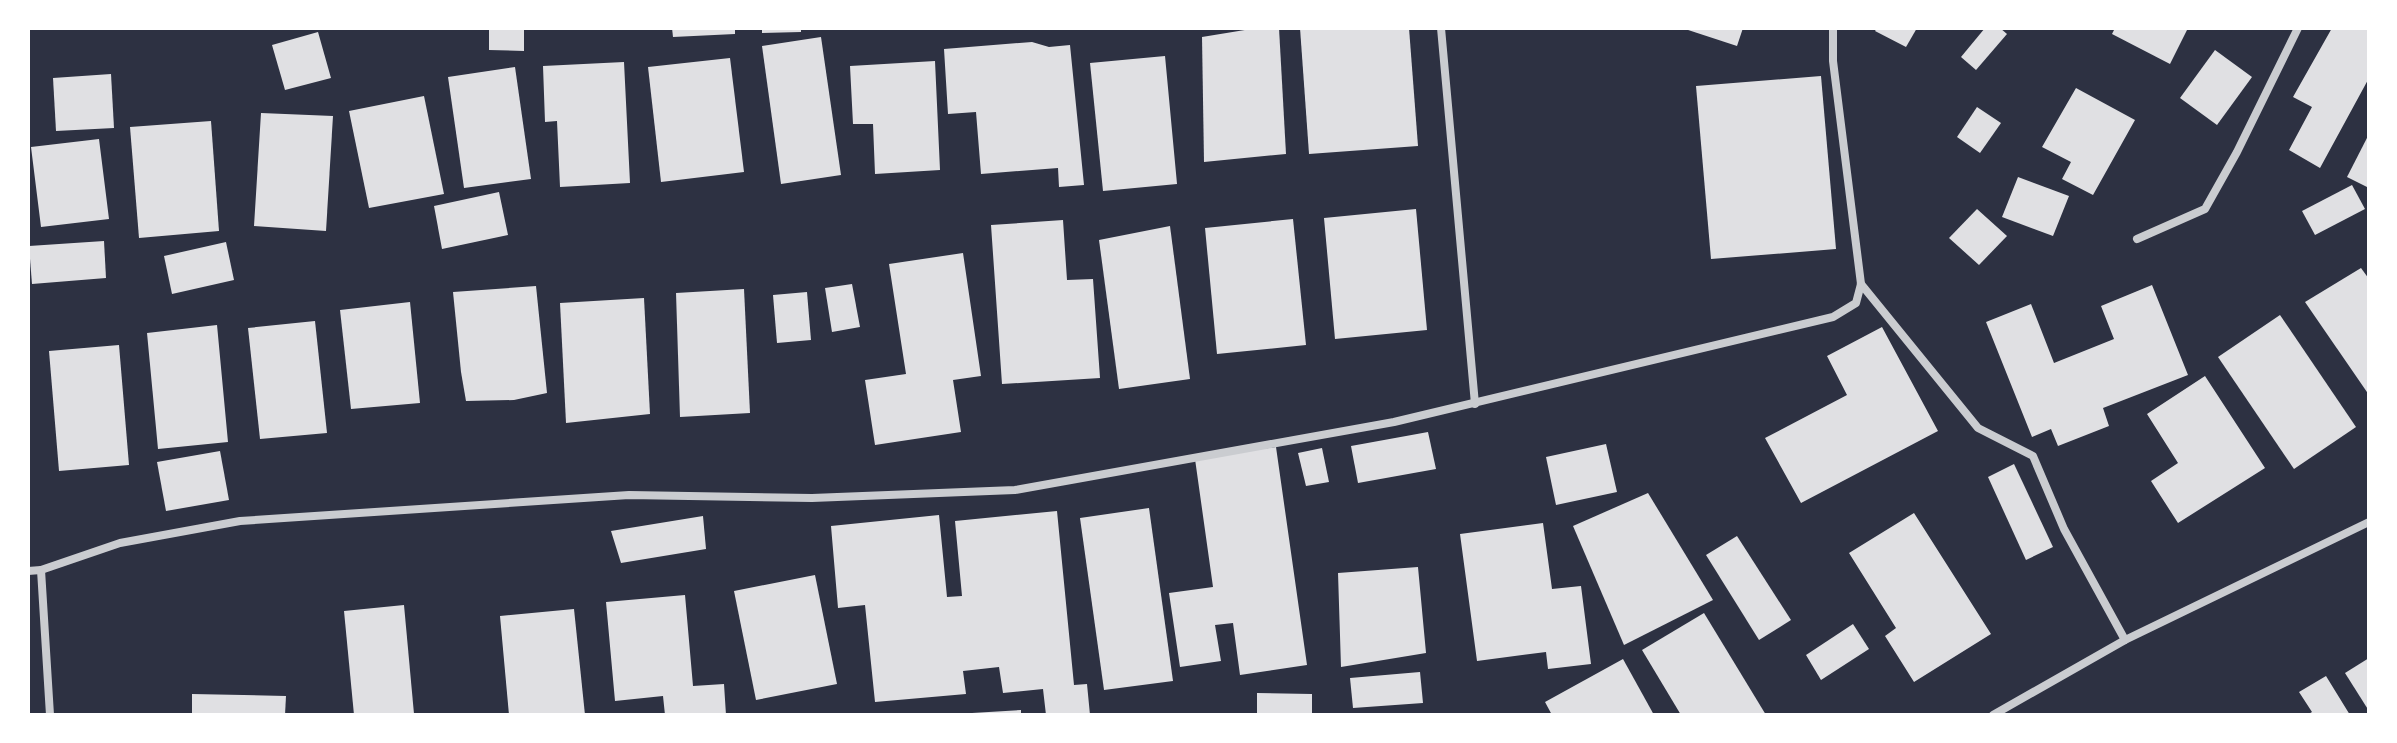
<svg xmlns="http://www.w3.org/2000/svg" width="2397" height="743" font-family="'Fira Sans',sans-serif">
  <rect width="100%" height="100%" fill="#2d3142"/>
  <g fill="#e0e0e3">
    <polygon points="489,28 524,28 524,51 489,50"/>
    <polygon points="672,28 735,28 735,34 673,37"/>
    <polygon points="762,28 801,28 801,32 762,33"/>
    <polygon points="1257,28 1279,28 1286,154 1204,162 1202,37"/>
    <polygon points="1300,28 1409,28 1418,146 1309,154"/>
    <polygon points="1682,28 1743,28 1737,46"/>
    <polygon points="1877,28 1917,28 1906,47 1875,31"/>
    <polygon points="1985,28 2000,28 2007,34 1976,70 1961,57"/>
    <polygon points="2115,28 2188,28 2170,64 2112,34"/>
    <polygon points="2332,28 2369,28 2369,78 2320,168 2289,150 2312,107 2293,97"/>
    <polygon points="318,32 331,78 285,90 272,45"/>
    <polygon points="821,37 841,175 781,184 762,46"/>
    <polygon points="1032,42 1049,47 1070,45 1084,185 1059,187 1058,168 981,174 976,112 948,114 944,49"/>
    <polygon points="2215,50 2252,77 2217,125 2180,98"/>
    <polygon points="1165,56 1177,184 1103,191 1090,63"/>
    <polygon points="730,58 744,172 661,182 648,67"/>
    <polygon points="935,61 940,170 875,174 873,124 853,124 850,66"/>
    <polygon points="624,62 630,183 560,187 557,121 545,122 543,66"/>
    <polygon points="515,67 531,179 464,188 448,77"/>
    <polygon points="111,74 114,128 56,131 53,78"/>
    <polygon points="1821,76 1836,249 1711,259 1696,86"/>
    <polygon points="2076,88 2135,120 2093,195 2062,179 2071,162 2042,147"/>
    <polygon points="424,96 444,194 369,208 349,111"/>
    <polygon points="1977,107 2001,123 1980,153 1957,137"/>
    <polygon points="261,113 333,116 326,231 254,226"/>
    <polygon points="211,121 219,231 139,238 130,127"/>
    <polygon points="2369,134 2369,188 2347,177"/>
    <polygon points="99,139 109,219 41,227 31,147"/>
    <polygon points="2018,177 2069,196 2053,236 2002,217"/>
    <polygon points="2352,185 2365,209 2315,235 2302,211"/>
    <polygon points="499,192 508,235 442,249 434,206"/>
    <polygon points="1416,209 1427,330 1335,339 1324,218"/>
    <polygon points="1977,209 2007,236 1979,265 1949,238"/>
    <polygon points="1293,219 1306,345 1217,354 1205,228"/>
    <polygon points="1063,220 1067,280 1093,279 1100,378 1002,384 991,225"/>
    <polygon points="1170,226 1190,379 1119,389 1099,240"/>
    <polygon points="104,241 106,278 32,284 29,246"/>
    <polygon points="226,242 234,280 172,294 164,256"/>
    <polygon points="963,253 981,376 953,380 961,432 875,445 865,380 906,374 889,264"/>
    <polygon points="2361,268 2369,279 2369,395 2305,302"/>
    <polygon points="852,284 860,327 832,332 825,288"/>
    <polygon points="2152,285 2188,375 2103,408 2109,426 2058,446 2051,429 2032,437 1986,322 2031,304 2054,363 2114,339 2101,306"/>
    <polygon points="536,286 547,393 514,400 466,401 461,372 453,292"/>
    <polygon points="744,289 750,413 680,417 676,293"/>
    <polygon points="807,292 811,340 777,343 773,295"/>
    <polygon points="644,298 650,414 566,423 560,303"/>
    <polygon points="410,302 420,403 351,409 340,310"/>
    <polygon points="2280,315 2356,427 2294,469 2218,357"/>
    <polygon points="315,321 327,433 260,439 248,328"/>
    <polygon points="217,325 228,442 158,449 147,333"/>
    <polygon points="1882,327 1938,431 1801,503 1765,438 1847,395 1827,356"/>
    <polygon points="119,345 129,465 59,471 49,351"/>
    <polygon points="2205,376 2265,468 2178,523 2151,481 2178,463 2147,414"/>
    <polygon points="1428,432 1436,469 1358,483 1351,446"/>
    <polygon points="1606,444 1617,492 1556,505 1546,457"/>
    <polygon points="1276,447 1307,665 1240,675 1233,623 1215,625 1221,661 1180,667 1169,593 1213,587 1195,459"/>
    <polygon points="1322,448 1329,482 1306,486 1298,453"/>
    <polygon points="220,451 229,500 166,511 157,462"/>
    <polygon points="2014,464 2053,547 2026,560 1988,477"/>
    <polygon points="1648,493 1713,600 1624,645 1573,526"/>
    <polygon points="1149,508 1173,681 1104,690 1080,518"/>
    <polygon points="1057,511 1074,685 1087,684 1090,715 1046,715 1043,689 1003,693 999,667 963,671 966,694 875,702 865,605 838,608 831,526 939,515 947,597 962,596 955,521"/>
    <polygon points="1914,513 1991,634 1914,682 1885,636 1896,628 1849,553"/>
    <polygon points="703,516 706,549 621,563 611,531"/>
    <polygon points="1543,523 1552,589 1581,586 1591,664 1548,669 1546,652 1477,661 1460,534"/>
    <polygon points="1737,536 1791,620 1759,640 1706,555"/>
    <polygon points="1418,567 1426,653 1341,667 1338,573"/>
    <polygon points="815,575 837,684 756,700 734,591"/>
    <polygon points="685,595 693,686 724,684 726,715 665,715 663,696 615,701 606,602"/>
    <polygon points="404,605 414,714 354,715 344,611"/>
    <polygon points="574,609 585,715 509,715 500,616"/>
    <polygon points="1704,613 1766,715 1681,715 1642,650"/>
    <polygon points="1853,624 1869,649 1821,680 1806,655"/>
    <polygon points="2369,658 2369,711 2345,673"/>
    <polygon points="1623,659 1654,715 1552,715 1545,702"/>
    <polygon points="1420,672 1423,703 1353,708 1350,678"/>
    <polygon points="2326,676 2350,715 2307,715 2312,712 2299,692"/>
    <polygon points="1257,693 1312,694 1312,715 1257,715"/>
    <polygon points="192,694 286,696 285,715 192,715"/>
    <polygon points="1021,710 1021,715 972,715 972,713"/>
  </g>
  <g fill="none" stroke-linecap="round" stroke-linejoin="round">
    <g stroke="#caccd0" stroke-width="8">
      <polyline points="1441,28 1475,404"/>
      <polyline points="2137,239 2205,209 2237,152 2298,28"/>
      <polyline points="1861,284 1978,428 2033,456 2064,529 2125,640"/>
      <polyline points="41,570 50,715"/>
      <polyline points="28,571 41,570 120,543 240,521 629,495 812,498 1015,490 1394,422 1833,317 1856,303 1861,284 1833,61 1833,28"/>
      <polyline points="1993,715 2125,640 2369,522"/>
    </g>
  </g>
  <rect width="2397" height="743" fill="none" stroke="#ffffff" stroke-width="60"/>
</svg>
